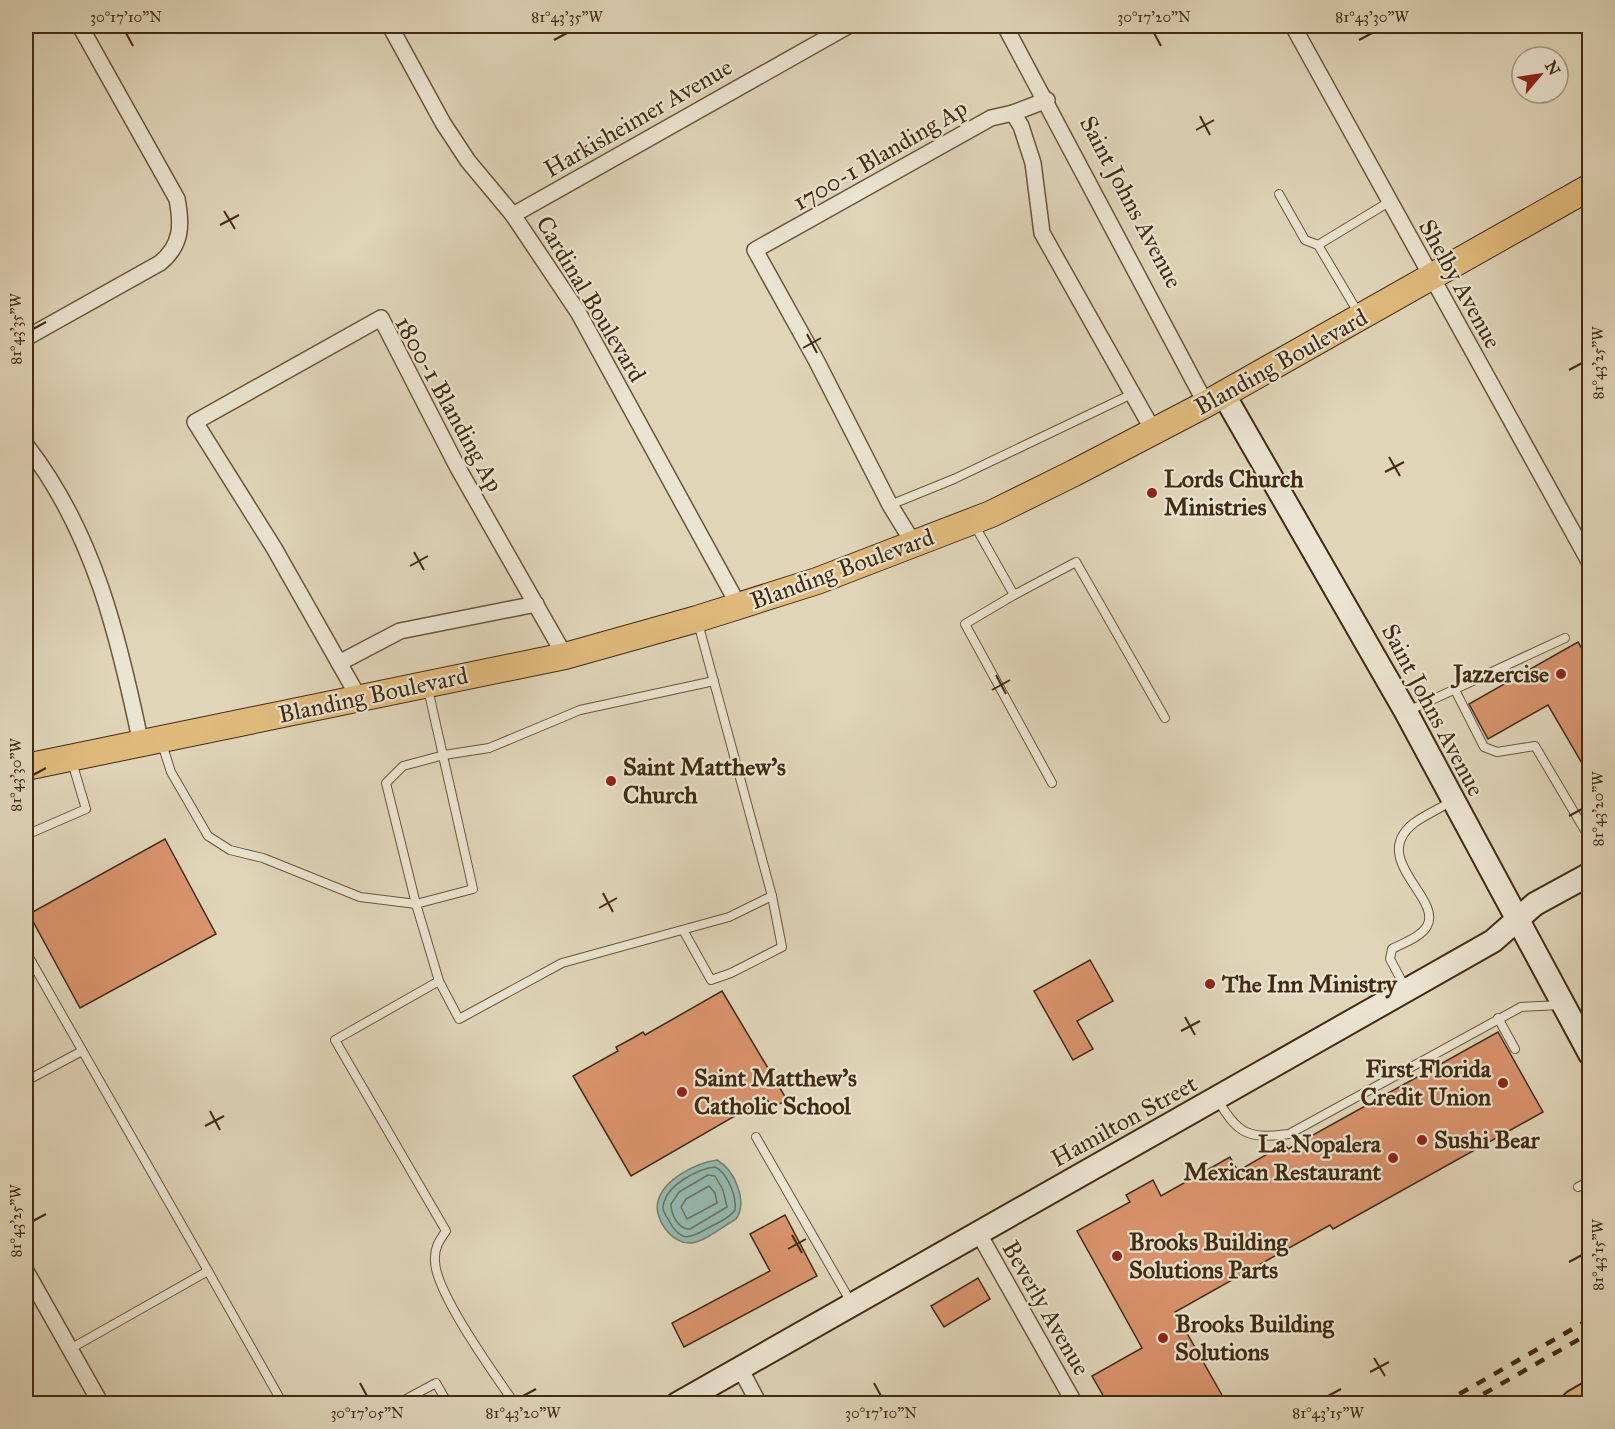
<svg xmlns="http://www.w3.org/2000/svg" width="1615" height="1429" font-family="'IM FELL Great Primer',serif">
  <rect width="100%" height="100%" fill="#e0d5b9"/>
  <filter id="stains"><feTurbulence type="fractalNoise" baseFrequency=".00333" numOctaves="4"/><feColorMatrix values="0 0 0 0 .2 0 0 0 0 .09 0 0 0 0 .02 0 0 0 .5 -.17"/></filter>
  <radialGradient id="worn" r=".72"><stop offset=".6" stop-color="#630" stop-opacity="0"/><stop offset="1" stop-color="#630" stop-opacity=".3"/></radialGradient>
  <path fill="#94b9af" stroke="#73806f" stroke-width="1.5" d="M717 1160C735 1170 748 1202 736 1219 724 1226 704 1242 691 1243 672 1245 653 1218 658 1201 664 1179 696 1163 717 1160Z"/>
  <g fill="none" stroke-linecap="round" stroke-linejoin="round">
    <g stroke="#6a7260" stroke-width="1.5">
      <path d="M715 1167C727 1172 737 1197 735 1210 729 1219 717 1223 708 1228 688 1240 680 1242 668 1219 665 1214 661 1209 664 1202 669 1184 698 1169 715 1167Z"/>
      <path d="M708 1175 715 1176 723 1190 727 1207 690 1229C679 1230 671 1215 671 1204L679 1192Z"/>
      <polygon points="709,1186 715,1193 717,1203 687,1219 681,1207 686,1199"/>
    </g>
  </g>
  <g fill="#d9936d" stroke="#412b10" stroke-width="1.5">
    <polygon points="1578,642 1590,662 1590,777 1548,705 1488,739 1469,704"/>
    <polygon points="165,839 216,934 80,1008 29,914"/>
    <polygon points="1090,960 1113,1001 1077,1021 1093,1049 1073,1060 1034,991"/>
    <polygon points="722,991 787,1100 772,1108 766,1098 631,1176 573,1076 618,1051 616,1047 633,1038 643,1032 645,1035"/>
    <polygon points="1498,1032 1543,1112 1333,1229 1330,1225 1175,1312 1227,1404 1108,1404 1092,1376 1142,1348 1077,1231 1130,1202 1126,1195 1153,1180 1161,1196 1230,1157 1238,1171 1285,1144 1288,1149"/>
    <polygon points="785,1215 817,1276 684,1347 672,1323 770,1271 750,1234"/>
    <polygon points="978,1278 990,1299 944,1327 931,1306"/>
  </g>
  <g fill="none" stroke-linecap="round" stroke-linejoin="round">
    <defs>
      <g id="lane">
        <polyline points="1279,194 1305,240 1318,245"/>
        <polyline points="1359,314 1318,245 1389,202"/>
        <polyline points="890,505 954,479 1132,394"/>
        <polyline points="975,526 1014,595 1076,562 1165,718"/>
        <polyline points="1014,595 965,624 1052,783"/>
        <polyline points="428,689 473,889 416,904 439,981"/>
        <polyline points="1455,690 1484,747 1497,752 1535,746 1590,839"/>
        <polyline points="1408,711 1565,638"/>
        <polyline points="162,744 171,772 208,836 230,850 263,858 360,897 416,904 386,783 403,766 444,755 489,748 580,710 714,681"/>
        <polyline points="26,835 86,809 72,762"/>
        <polyline points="683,930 711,980 731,973 782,947 772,896 698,623"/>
        <polyline points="26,952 208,1271"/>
        <path d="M1406 989 1390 959 1392 949C1403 943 1421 937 1427 926 1443 898 1368 859 1414 823 1425 815 1439 809 1450 802"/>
        <polyline points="1498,1018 1515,1049"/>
        <polyline points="1577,1028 1590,1021"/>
        <polyline points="26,1081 82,1051"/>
        <path d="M1218 1100C1238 1135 1249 1139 1289 1134L1521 1007 1561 1005"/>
        <polyline points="756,1137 852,1304"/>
        <polyline points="1578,1187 1590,1181"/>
        <polyline points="70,1349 208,1271 283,1404"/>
        <polyline points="397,1404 436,1383 448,1404"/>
        <path d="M515 1404C495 1375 435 1292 435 1261 434 1248 439 1241 446 1231L335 1040 439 981 459 1019 562 963 729 917 772 896"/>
      </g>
      <g id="street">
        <polyline points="390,26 443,123 468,161 513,215 578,312 739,606"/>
        <polyline points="1005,26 1206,404"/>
        <polyline points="1293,26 1590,563"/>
        <polyline points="1013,113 1021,126 1033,163 1042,233 1154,432"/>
        <polyline points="513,215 848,26"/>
        <path d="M26 338 160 263C182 245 182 225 177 199L80 26"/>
        <path d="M26 445C94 532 119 638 141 744"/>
        <polyline points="914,544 890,505 816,360 755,250 991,118 1013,113 1047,100"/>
        <polyline points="339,663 400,631 536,604"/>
        <polyline points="359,698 274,548 195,422 381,318 458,468 565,656"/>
        <polyline points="979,1234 1075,1404"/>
        <polyline points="26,1271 101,1404"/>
        <polyline points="740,1368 759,1404"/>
      </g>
      <g id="secondary">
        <polyline points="1224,395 1406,712 1590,1054"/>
        <polyline points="677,1404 1493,941 1535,904 1590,874"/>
      </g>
      <polyline id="primary" points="26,767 565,656 697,619 817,581 991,514 1074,473 1206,404 1590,187"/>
      <polyline id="highway" points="1576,1404 1590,1396"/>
    </defs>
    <use href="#lane" stroke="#69563a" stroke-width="10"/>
    <use href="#street" stroke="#69563a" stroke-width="18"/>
    <use href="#secondary" stroke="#412b10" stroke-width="26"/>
    <use href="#primary" stroke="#412b10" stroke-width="28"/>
    <use href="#highway" stroke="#412b10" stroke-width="32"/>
    <use href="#lane" stroke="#ebe4d2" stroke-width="8"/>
    <use href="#street" stroke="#ebe4d2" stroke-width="15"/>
    <use href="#secondary" stroke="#ebe4d2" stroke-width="22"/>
    <use href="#primary" stroke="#e0ba7c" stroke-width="26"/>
    <use href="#highway" stroke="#e0ba7c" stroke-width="28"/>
    <g stroke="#412b10" stroke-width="4.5" stroke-dasharray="10 10" stroke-linecap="butt">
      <polyline points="1442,1404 1590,1319"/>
      <polyline points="1466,1404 1590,1333"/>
    </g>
  </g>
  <path fill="none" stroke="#412b10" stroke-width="2" d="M126 33 133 46M1154 33 1161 46M554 40 567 33M1359 40 1372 33M1200 116 1210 135M1196 130 1214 120M224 211 235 229M220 225 239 215M33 329 46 322M807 334 817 353M803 348 821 338M1569 370 1582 363M1389 457 1400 476M1385 472 1404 462M414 552 424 570M410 566 428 556M996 675 1006 694M992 690 1010 680M33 775 46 768M1569 816 1582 809M603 893 613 912M599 908 617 898M1185 1017 1195 1035M1181 1031 1200 1021M210 1111 220 1130M205 1126 224 1116M33 1221 46 1214M792 1235 802 1253M788 1249 806 1239M1569 1262 1582 1255M1374 1358 1385 1376M1370 1372 1389 1362M360 1383 367 1396M874 1383 881 1396M523 1396 536 1389M1328 1396 1341 1389"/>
  <g fill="#8f2418" stroke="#ebe4d2" stroke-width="2">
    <circle cx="1152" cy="493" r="6"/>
    <circle cx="1561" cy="674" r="6"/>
    <circle cx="611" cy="781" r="6"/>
    <circle cx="1210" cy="984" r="6"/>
    <circle cx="1503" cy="1083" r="6"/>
    <circle cx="682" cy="1092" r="6"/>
    <circle cx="1422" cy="1140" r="6"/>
    <circle cx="1393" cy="1158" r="6"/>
    <circle cx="1117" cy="1256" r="6"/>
    <circle cx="1163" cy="1338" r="6"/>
  </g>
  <g text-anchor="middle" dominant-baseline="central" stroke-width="4.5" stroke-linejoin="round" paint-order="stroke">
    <g font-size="24" fill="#412b10" stroke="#ebe4d2">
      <text transform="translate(638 118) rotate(-30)">Harkisheimer Avenue</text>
      <text transform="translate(880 155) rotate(-30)">1700-1 Blanding Ap</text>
      <text transform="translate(1131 202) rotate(62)">Saint Johns Avenue</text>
      <text transform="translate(1460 284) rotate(61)">Shelby Avenue</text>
      <text transform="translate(591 299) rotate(59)">Cardinal Boulevard</text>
      <text transform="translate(1281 362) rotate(-29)">Blanding Boulevard</text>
      <text transform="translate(449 404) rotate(61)">1800-1 Blanding Ap</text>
      <text transform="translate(842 569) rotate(-20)">Blanding Boulevard</text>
      <text transform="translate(373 695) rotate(-12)">Blanding Boulevard</text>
      <text transform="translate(1433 710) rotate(62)">Saint Johns Avenue</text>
      <text transform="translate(1124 1121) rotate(-29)">Hamilton Street</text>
      <text transform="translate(1046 1308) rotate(60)">Beverly Avenue</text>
    </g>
    <g font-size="24" font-weight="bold" fill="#412b10" stroke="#ebe4d2" text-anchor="start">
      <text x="1164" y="479">Lords Church<tspan x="1164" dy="28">Ministries</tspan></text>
      <text x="1549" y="674" text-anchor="end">Jazzercise</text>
      <text x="623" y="767">Saint Matthew's<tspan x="623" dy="28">Church</tspan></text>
      <text x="1222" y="984">The Inn Ministry</text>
      <text x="1491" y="1069" text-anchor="end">First Florida<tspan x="1491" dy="28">Credit Union</tspan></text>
      <text x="694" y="1078">Saint Matthew's<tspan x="694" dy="28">Catholic School</tspan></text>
      <text x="1434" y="1140">Sushi Bear</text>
      <text x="1381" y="1144" text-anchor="end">La Nopalera<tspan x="1381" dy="28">Mexican Restaurant</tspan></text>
      <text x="1129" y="1242">Brooks Building<tspan x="1129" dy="28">Solutions Parts</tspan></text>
      <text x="1175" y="1324">Brooks Building<tspan x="1175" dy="28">Solutions</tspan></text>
    </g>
  </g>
  <rect width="1615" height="1429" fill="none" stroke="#e0d5b9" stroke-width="66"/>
  <g transform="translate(1540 75) rotate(61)"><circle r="28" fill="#ebe4d2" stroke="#a79a84" stroke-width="1.5"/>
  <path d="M0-4.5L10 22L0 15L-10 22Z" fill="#8f2418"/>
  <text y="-9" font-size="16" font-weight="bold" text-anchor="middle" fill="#412b10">N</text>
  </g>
  <rect x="33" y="33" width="1549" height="1363" fill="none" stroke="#412b10" stroke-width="2"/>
  <g font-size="15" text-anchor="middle" fill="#412b10">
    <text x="126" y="22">30°17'10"N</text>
    <text x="567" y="22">81°43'35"W</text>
    <text x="1154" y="22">30°17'20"N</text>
    <text x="1372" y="22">81°43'30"W</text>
    <text transform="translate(16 329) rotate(-90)" y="5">81°43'35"W</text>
    <text transform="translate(1598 363) rotate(-90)" y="5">81°43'25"W</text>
    <text transform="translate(16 775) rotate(-90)" y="5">81°43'30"W</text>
    <text transform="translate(1598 809) rotate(-90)" y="5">81°43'20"W</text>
    <text transform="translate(16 1221) rotate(-90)" y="5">81°43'25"W</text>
    <text transform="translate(1598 1255) rotate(-90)" y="5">81°43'15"W</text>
    <text x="367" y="1418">30°17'05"N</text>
    <text x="523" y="1418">81°43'20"W</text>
    <text x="881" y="1418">30°17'10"N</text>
    <text x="1328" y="1418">81°43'15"W</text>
  </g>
  <rect width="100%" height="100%" filter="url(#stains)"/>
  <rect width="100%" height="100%" fill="url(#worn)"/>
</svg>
